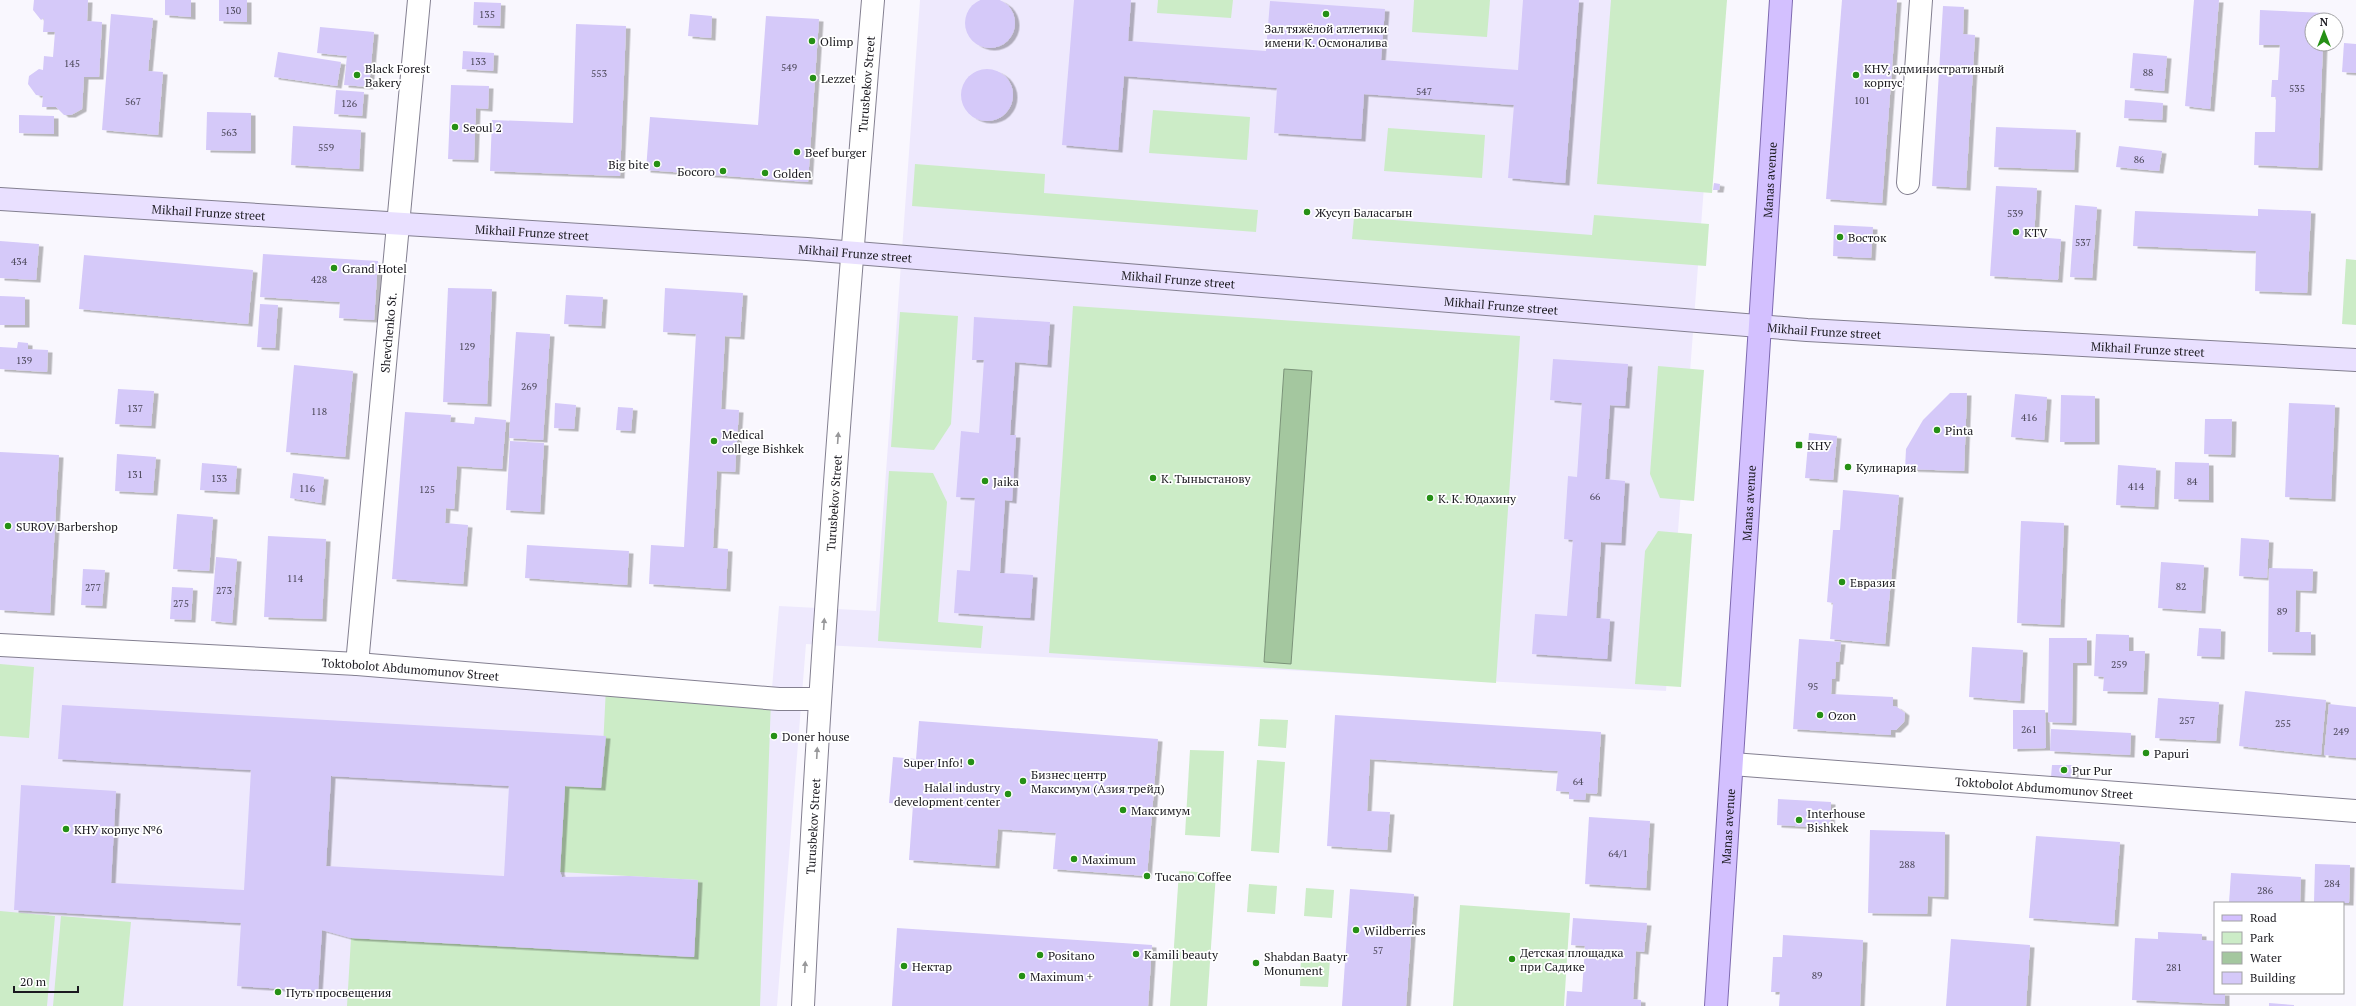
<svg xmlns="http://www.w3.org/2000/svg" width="2356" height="1006" font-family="'PT Serif',serif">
  <defs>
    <filter id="shadow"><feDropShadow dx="4.5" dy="2.5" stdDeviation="0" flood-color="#0004"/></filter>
  </defs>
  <rect width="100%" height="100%" fill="#f9f7fe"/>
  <polygon fill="#eee9fd" points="920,0 1718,0 1666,691 806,644 777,1006 0,1006 0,652 771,700 779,606 876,611"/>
  <g fill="#ccecc7">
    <polygon points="1158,0 1233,0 1231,18 1157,13"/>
    <polygon points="1414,0 1490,0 1487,37 1412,32"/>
    <polygon points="1611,0 1727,0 1712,193 1597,184"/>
    <polygon points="1153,110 1250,117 1247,160 1149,153"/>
    <polygon points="1388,128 1485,135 1482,178 1384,171"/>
    <polygon points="915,164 1045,174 1044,193 1258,210 1256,232 912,206"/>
    <polygon points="1594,215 1709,224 1706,266 1352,239 1354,217 1592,235"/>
    <polygon points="2346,259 2356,260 2356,325 2342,324"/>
    <polygon points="1073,306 1520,336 1496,683 1049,653"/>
    <polygon points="900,312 958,316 951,424 934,450 891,447"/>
    <polygon points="1658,366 1704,370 1694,501 1660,498 1650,474"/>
    <polygon points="889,471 933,473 947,502 938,622 983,626 981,648 878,641"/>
    <polygon points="1658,531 1692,534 1681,687 1635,684 1645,551"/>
    <polygon points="0,664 34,667 29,738 0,736"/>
    <polygon points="606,687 771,700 760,1006 347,1006 351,938 694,957 698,880 560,872 565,786 601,788"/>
    <polygon points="1260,719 1288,720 1286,748 1258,746"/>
    <polygon points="1190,750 1224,751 1220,837 1185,835"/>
    <polygon points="1257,760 1285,762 1279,853 1251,851"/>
    <polygon points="1179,871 1216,873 1207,1006 1170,1006"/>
    <polygon points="1249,884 1277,886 1275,914 1247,912"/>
    <polygon points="1306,888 1334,890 1332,918 1304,916"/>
    <polygon points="1460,905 1570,913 1564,1006 1453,1006"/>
    <polygon points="0,911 55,916 47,1006 0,1006"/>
    <polygon points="61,916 131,922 123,1006 53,1006"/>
    <polygon points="1301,958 1330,959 1328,987 1300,986"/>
  </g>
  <polygon fill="#a4c79f" stroke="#7b9379" points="1284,369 1312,371 1291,664 1264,662"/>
  <g fill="#d5c9f9" fill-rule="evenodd" filter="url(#shadow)">
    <circle cx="990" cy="23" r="25"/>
    <polygon points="34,0 88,0 87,21 102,22 99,77 84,77 82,109 71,115 64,115 56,107 42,107 43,96 36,95 28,84 29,76 39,69 43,70 44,56 53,57 55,32 43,32 44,18 41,20 33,10"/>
    <polygon points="165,0 191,0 191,17 165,15"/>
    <polygon points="219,0 247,0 247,22 219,21"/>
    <polygon points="1074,0 1131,0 1128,41 1266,51 1270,1 1385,9 1381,60 1518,70 1523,0 1579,0 1565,183 1508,178 1514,105 1364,94 1361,139 1316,136 1274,133 1277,88 1124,76 1118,150 1062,145"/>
    <polygon points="1842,0 1897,0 1882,203 1826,199"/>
    <polygon points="2194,0 2219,0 2210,109 2185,106"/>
    <polygon points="474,2 501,3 500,26 473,25"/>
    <polygon points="1943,6 1964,7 1963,34 1975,35 1966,188 1932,186"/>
    <polygon points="2260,10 2325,13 2325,20 2312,20 2312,44 2323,44 2318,168 2254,165 2255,132 2275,132 2276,97 2271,97 2272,80 2278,80 2280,45 2259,45"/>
    <polygon points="111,14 153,18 148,71 163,72 158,135 102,130"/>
    <polygon points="690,14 712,16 711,38 688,36"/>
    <polygon points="766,16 819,19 808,182 646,170 650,117 758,125"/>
    <polygon points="576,24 626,26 620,176 490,171 492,120 573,123"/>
    <polygon points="320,27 374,32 369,87 344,85 347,56 317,53"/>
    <polygon points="2344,43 2356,44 2356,73 2342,72"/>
    <polygon points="463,51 494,53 493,71 462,69"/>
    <polygon points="278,52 341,62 337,86 274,77"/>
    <polygon points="2133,53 2167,56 2164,91 2130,88"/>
    <circle cx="987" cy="95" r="26"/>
    <polygon points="451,85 489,86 488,109 476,108 474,160 448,159"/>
    <polygon points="336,90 364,92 362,116 334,114"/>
    <polygon points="2125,100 2163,103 2162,120 2124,118"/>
    <polygon points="207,112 251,113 251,151 206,150"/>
    <polygon points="19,115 54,116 54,134 19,133"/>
    <polygon points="293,126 361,130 359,169 291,165"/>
    <polygon points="1996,127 2076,130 2074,170 1994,167"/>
    <polygon points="2119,146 2162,151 2159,171 2116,167"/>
    <polygon points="1714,183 1720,184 1719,190 1713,190"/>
    <polygon points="1996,186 2037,188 2034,237 2061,239 2058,280 1990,276"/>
    <polygon points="2075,205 2097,207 2092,278 2070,277"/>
    <polygon points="2258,209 2311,211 2307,293 2255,291 2256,251 2133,246 2135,211 2258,216"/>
    <polygon points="1834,225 1873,227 1871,258 1833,256"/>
    <polygon points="0,241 39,244 36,280 0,278"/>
    <polygon points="263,254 378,261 374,320 339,318 340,302 260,297"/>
    <polygon points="84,255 253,270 248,324 79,309"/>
    <polygon points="448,288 492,289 487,404 443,402"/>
    <polygon points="665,288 743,293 740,337 725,336 721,409 739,410 735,472 717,471 713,548 728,549 726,589 649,584 651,545 684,547 696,334 663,332"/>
    <polygon points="566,295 603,297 601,326 564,324"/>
    <polygon points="0,296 25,297 25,325 0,325"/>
    <polygon points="260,304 278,305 275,348 257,347"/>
    <polygon points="974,317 1050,322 1047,365 1015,362 1010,435 1016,435 1012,501 1005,500 1000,573 1033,575 1030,618 954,613 957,570 970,571 975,498 956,497 961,431 979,433 984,360 972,360"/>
    <polygon points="516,332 550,334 543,440 509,438"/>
    <polygon points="18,342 28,343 28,349 48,350 47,372 0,369 0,347 17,348"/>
    <polygon points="1553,359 1628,364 1625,406 1610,405 1605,479 1625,481 1621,543 1601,542 1596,618 1610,619 1607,659 1532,654 1535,614 1567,616 1573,540 1564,539 1568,476 1577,477 1582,403 1550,400"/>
    <polygon points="294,365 353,371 345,457 286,452"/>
    <polygon points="118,389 154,391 151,426 115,424"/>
    <polygon points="1950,393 1967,393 1964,471 1905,469 1906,449 1923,420"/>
    <polygon points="2015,394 2047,397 2044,440 2011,437"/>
    <polygon points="2061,395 2095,396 2095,442 2060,442"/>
    <polygon points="555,403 576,405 574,429 554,428"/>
    <polygon points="2289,403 2335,405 2331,499 2285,497"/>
    <polygon points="618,407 633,408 631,431 616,430"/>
    <polygon points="405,412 451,415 450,422 474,424 475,417 506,420 502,469 457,466 454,509 446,508 445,523 468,525 463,584 392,579"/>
    <polygon points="2205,419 2232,419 2231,455 2204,454"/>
    <polygon points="1809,433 1837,436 1833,480 1805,478"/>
    <polygon points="510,441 544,443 540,512 506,510"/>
    <polygon points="0,452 59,455 50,613 0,610"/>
    <polygon points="117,454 156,457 153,493 115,491"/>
    <polygon points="2175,462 2209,463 2209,500 2174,499"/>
    <polygon points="202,463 237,466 235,492 200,490"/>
    <polygon points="2118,465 2156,468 2154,507 2116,505"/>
    <polygon points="293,473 324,477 321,503 290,498"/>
    <polygon points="1843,490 1899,495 1885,644 1830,639 1833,603 1827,602 1833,530 1840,530"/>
    <polygon points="177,514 213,517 209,571 173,569"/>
    <polygon points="2021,521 2064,523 2060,625 2017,623"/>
    <polygon points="268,536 326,539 322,619 264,617"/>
    <polygon points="2241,538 2269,540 2267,578 2239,576"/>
    <polygon points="527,545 629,551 627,585 525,578"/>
    <polygon points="216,557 237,559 232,623 211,621"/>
    <polygon points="2161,562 2204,565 2201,611 2158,608"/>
    <polygon points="2269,568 2313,569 2312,591 2296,590 2295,632 2311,632 2311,653 2268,652"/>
    <polygon points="83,569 105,570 102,606 81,605"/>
    <polygon points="172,587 193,588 191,620 170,619"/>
    <polygon points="2199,628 2221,629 2220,657 2197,656"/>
    <polygon points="2096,634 2129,635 2129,651 2145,651 2143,692 2103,691 2104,677 2094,676"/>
    <polygon points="2049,638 2087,638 2087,663 2073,663 2072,723 2048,722"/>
    <polygon points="1799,639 1841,642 1839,662 1836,662 1835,679 1832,679 1831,694 1893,697 1893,706 1897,707 1905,713 1904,722 1896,730 1891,730 1891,735 1793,729"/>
    <polygon points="1972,647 2023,650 2020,701 1969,697"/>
    <polygon points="2245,691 2326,700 2321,755 2239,746"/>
    <polygon points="2158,698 2219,702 2216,741 2155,738"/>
    <polygon points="2329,704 2356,707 2356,758 2324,755"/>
    <path d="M62 705 606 736 601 788 565 786 560 872 562 877 629 876 698 880 694 957 351 938 322 930 318 991 237 986 241 923 14 910 21 785 116 791 111 883 244 890 251 770 58 759ZM331 776 509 786 504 876 326 866Z"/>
    <polygon points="2013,710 2045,710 2046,748 2013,749"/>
    <polygon points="1335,715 1601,732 1597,794 1586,793 1585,800 1569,799 1569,792 1556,791 1558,771 1370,759 1367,811 1390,812 1387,850 1327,846"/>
    <polygon points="919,721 1158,739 1147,876 1053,869 1056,833 998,829 995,866 909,860 913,805 889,803 893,757 916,759"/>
    <polygon points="2051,729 2131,733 2130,755 2050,751"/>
    <polygon points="2052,765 2074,765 2074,777 2051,777"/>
    <polygon points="1778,799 1831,802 1830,828 1777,825"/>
    <polygon points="1589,817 1650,821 1646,888 1585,884"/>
    <polygon points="1870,830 1945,832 1944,897 1928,896 1927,914 1868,913"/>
    <polygon points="2036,836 2120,842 2114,924 2029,918"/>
    <polygon points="2315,864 2350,865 2349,903 2314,902"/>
    <polygon points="2231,873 2301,877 2300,903 2229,903"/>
    <polygon points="1350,889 1414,894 1406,1006 1342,1006"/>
    <polygon points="1573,918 1647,923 1644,952 1636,951 1633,999 1641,1000 1641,1006 1566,1006 1567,991 1582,992 1585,946 1571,945"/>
    <polygon points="897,928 1152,945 1148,1006 892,1006"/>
    <polygon points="2158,932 2202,934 2202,940 2215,941 2215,993 2225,993 2225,1004 2132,1000 2135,938 2158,939"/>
    <polygon points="1783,935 1863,940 1860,1006 1779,1006 1780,992 1771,992 1773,957 1782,957"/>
    <polygon points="1951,939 2030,945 2026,1006 1946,1006"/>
    <polygon points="2269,1003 2294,1005 2294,1006 2269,1006"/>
  </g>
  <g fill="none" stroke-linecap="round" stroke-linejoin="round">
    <defs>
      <g id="minor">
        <polyline points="1908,183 1921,0"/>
        <path id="s1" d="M0 645 357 664 779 699H819"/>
        <path id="s2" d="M357 664 419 0"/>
        <path id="s3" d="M1732 764 2356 811"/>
        <path id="s4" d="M803 1006C819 670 845 335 873 0"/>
      </g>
      <g id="secondary">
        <path id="s5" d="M0 199 807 249 1807 330 2356 360"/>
      </g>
      <g id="primary">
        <path id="s6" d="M1716 1006 1781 0"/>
      </g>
    </defs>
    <use href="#minor" stroke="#837f90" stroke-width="24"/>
    <use href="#secondary" stroke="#837f90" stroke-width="24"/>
    <use href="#primary" stroke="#7f6ab1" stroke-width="24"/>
    <use href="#minor" stroke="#fff" stroke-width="22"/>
    <use href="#secondary" stroke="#e9e0ff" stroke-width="22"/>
    <use href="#primary" stroke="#d3c0ff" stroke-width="22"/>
  </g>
  <defs><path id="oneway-solid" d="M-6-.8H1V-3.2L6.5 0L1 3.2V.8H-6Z"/></defs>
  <g fill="#98989a">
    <use href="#oneway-solid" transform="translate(838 438) rotate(-86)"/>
    <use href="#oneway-solid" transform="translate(824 624) rotate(-86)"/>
    <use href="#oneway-solid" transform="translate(817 753) rotate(-87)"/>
    <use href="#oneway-solid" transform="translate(805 967) rotate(-87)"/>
  </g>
  <g fill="#259015" stroke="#fff" stroke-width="1.5">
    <circle cx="1326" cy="14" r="4"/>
    <circle cx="812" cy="41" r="4"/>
    <circle cx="357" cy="75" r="4"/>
    <circle cx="1856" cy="75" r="4"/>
    <circle cx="813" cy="78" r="4"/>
    <circle cx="455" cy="127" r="4"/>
    <circle cx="797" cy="152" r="4"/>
    <circle cx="657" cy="164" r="4"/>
    <circle cx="723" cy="171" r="4"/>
    <circle cx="765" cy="173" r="4"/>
    <circle cx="1307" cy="212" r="4"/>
    <circle cx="2016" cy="232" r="4"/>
    <circle cx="1840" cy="237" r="4"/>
    <circle cx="334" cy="268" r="4"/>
    <circle cx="1937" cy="430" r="4"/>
    <circle cx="714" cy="441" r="4"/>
    <rect x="1795" y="441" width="8" height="8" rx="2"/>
    <circle cx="1848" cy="467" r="4"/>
    <circle cx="1153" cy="478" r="4"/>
    <circle cx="985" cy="481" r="4"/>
    <circle cx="1430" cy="498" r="4"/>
    <circle cx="8" cy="526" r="4"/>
    <circle cx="1842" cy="582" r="4"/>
    <circle cx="1820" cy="715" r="4"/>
    <circle cx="774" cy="736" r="4"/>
    <circle cx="2146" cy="753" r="4"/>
    <circle cx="971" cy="762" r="4"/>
    <circle cx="2064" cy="770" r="4"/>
    <circle cx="1023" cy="781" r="4"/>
    <circle cx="1008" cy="794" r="4"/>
    <circle cx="1123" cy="810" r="4"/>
    <circle cx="1799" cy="820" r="4"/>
    <circle cx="66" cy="829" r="4"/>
    <circle cx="1074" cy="859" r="4"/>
    <circle cx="1147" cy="876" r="4"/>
    <circle cx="1356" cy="930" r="4"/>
    <circle cx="1136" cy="954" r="4"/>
    <circle cx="1040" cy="955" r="4"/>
    <circle cx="1512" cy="959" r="4"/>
    <circle cx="1256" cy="963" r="4"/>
    <circle cx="904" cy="966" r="4"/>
    <circle cx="1022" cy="976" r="4"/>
    <circle cx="278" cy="992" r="4"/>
  </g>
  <g text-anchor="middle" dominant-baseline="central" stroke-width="3.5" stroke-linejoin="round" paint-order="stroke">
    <g font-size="10" fill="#494556">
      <text x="233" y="10">130</text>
      <text x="487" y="14">135</text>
      <text x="478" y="61">133</text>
      <text x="72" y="63">145</text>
      <text x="789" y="67">549</text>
      <text x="2148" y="72">88</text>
      <text x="599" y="73">553</text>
      <text x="2297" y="88">535</text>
      <text x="1424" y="91">547</text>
      <text x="1862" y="100">101</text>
      <text x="133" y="101">567</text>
      <text x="349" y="103">126</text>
      <text x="229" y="132">563</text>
      <text x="326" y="147">559</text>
      <text x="2139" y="159">86</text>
      <text x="2015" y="213">539</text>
      <text x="2083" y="242">537</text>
      <text x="19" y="261">434</text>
      <text x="319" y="279">428</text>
      <text x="467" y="346">129</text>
      <text x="24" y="360">139</text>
      <text x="529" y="386">269</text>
      <text x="135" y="408">137</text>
      <text x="319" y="411">118</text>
      <text x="2029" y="417">416</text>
      <text x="135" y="474">131</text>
      <text x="219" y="478">133</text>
      <text x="2192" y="481">84</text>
      <text x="2136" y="486">414</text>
      <text x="307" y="488">116</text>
      <text x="427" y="489">125</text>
      <text x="1595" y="496">66</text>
      <text x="295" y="578">114</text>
      <text x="2181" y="586">82</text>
      <text x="93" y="587">277</text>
      <text x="224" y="590">273</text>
      <text x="181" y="603">275</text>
      <text x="2282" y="611">89</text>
      <text x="2119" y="664">259</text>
      <text x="1813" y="686">95</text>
      <text x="2187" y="720">257</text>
      <text x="2283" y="723">255</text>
      <text x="2029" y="729">261</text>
      <text x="2341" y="731">249</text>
      <text x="1578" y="781">64</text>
      <text x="1618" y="853">64/1</text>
      <text x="1907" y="864">288</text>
      <text x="2332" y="883">284</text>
      <text x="2265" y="890">286</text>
      <text x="1378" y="950">57</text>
      <text x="2174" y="967">281</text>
      <text x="1817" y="975">89</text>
    </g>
    <g font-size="12" fill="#1a191f" stroke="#fff" text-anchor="start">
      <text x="1326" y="28" text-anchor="middle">Зал тяжёлой атлетики<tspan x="1326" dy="14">имени К. Осмоналива</tspan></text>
      <text x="820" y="41">Olimp</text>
      <text x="365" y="68">Black Forest<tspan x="365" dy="14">Bakery</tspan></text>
      <text x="1864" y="68">КНУ, административный<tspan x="1864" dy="14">корпус</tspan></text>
      <text x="821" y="78">Lezzet</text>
      <text x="463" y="127">Seoul 2</text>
      <text x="805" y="152">Beef burger</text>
      <text x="649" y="164" text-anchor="end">Big bite</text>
      <text x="715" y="171" text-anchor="end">Босого</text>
      <text x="773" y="173">Golden</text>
      <text x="1315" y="212">Жусуп Баласагын</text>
      <text x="2024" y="232">KTV</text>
      <text x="1848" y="237">Восток</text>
      <text x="342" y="268">Grand Hotel</text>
      <text x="1945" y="430">Pinta</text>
      <text x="722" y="434">Medical<tspan x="722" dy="14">college Bishkek</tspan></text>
      <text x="1807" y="445">КНУ</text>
      <text x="1856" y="467">Кулинария</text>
      <text x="1161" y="478">К. Тыныстанову</text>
      <text x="993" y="481">Jaika</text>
      <text x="1438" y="498">К. К. Юдахину</text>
      <text x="16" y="526">SUROV Barbershop</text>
      <text x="1850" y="582">Евразия</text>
      <text x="1828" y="715">Ozon</text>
      <text x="782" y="736">Doner house</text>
      <text x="2154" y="753">Papuri</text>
      <text x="963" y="762" text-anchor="end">Super Info!</text>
      <text x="2072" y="770">Pur Pur</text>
      <text x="1031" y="774">Бизнес центр<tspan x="1031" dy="14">Максимум (Азия трейд)</tspan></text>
      <text x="1000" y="787" text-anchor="end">Halal industry<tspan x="1000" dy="14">development center</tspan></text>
      <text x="1131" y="810">Максимум</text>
      <text x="1807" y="813">Interhouse<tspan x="1807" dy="14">Bishkek</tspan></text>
      <text x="74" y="829">КНУ корпус №6</text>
      <text x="1082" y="859">Maximum</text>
      <text x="1155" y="876">Tucano Coffee</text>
      <text x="1364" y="930">Wildberries</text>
      <text x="1520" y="952">Детская площадка<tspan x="1520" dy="14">при Садике</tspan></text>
      <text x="1144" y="954">Kamili beauty</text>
      <text x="1048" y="955">Positano</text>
      <text x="1264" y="956">Shabdan Baatyr<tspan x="1264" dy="14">Monument</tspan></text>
      <text x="912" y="966">Нектар</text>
      <text x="1030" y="976">Maximum +</text>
      <text x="286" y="992">Путь просвещения</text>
    </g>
    <g font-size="12" fill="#1a191f" stroke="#fff">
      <text stroke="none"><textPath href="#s4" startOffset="924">Turusbekov Street</textPath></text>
      <text stroke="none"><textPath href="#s6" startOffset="828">Manas avenue</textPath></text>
      <text stroke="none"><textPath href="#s5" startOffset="209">Mikhail Frunze street</textPath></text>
      <text stroke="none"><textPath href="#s5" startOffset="533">Mikhail Frunze street</textPath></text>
      <text stroke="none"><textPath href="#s5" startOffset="857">Mikhail Frunze street</textPath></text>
      <text stroke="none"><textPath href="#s5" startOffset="1181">Mikhail Frunze street</textPath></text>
      <text stroke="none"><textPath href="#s5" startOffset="1505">Mikhail Frunze street</textPath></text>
      <text stroke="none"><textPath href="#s5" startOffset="1829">Mikhail Frunze street</textPath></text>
      <text stroke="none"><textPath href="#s2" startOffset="333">Shevchenko St.</textPath></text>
      <text stroke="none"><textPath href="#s5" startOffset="2153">Mikhail Frunze street</textPath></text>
      <text stroke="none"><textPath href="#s4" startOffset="504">Turusbekov Street</textPath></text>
      <text stroke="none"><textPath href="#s6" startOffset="504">Manas avenue</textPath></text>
      <text stroke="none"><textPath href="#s1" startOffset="411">Toktobolot Abdumomunov Street</textPath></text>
      <text stroke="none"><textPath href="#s3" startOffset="313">Toktobolot Abdumomunov Street</textPath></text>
      <text stroke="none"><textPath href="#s4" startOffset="180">Turusbekov Street</textPath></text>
      <text stroke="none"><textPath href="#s6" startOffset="180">Manas avenue</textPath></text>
    </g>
  </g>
  <rect x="2214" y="902" width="130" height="92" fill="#ffffff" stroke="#a3a3a5"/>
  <rect x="2222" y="915" width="20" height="6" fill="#d3c0ff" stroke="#a3a3a5"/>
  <text x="2250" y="922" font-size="12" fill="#1a191f">Road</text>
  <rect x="2222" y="932" width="20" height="12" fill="#ccecc7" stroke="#a3a3a5"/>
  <text x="2250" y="942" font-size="12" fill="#1a191f">Park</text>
  <rect x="2222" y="952" width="20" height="12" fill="#a4c79f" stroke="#a3a3a5"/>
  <text x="2250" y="962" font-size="12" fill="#1a191f">Water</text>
  <rect x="2222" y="972" width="20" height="12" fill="#d5c9f9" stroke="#a3a3a5"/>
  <text x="2250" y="982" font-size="12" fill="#1a191f">Building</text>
  <g transform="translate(2324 32)"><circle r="19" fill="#ffffff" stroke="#a3a3a5"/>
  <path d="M0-3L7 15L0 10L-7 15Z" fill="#259015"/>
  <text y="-6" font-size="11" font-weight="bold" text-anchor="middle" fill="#1a191f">N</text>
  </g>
  <path d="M14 986v6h64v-6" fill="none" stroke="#1a191f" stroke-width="2"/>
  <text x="20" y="986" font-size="12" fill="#1a191f" stroke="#ffffff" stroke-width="3" paint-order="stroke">20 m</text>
</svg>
